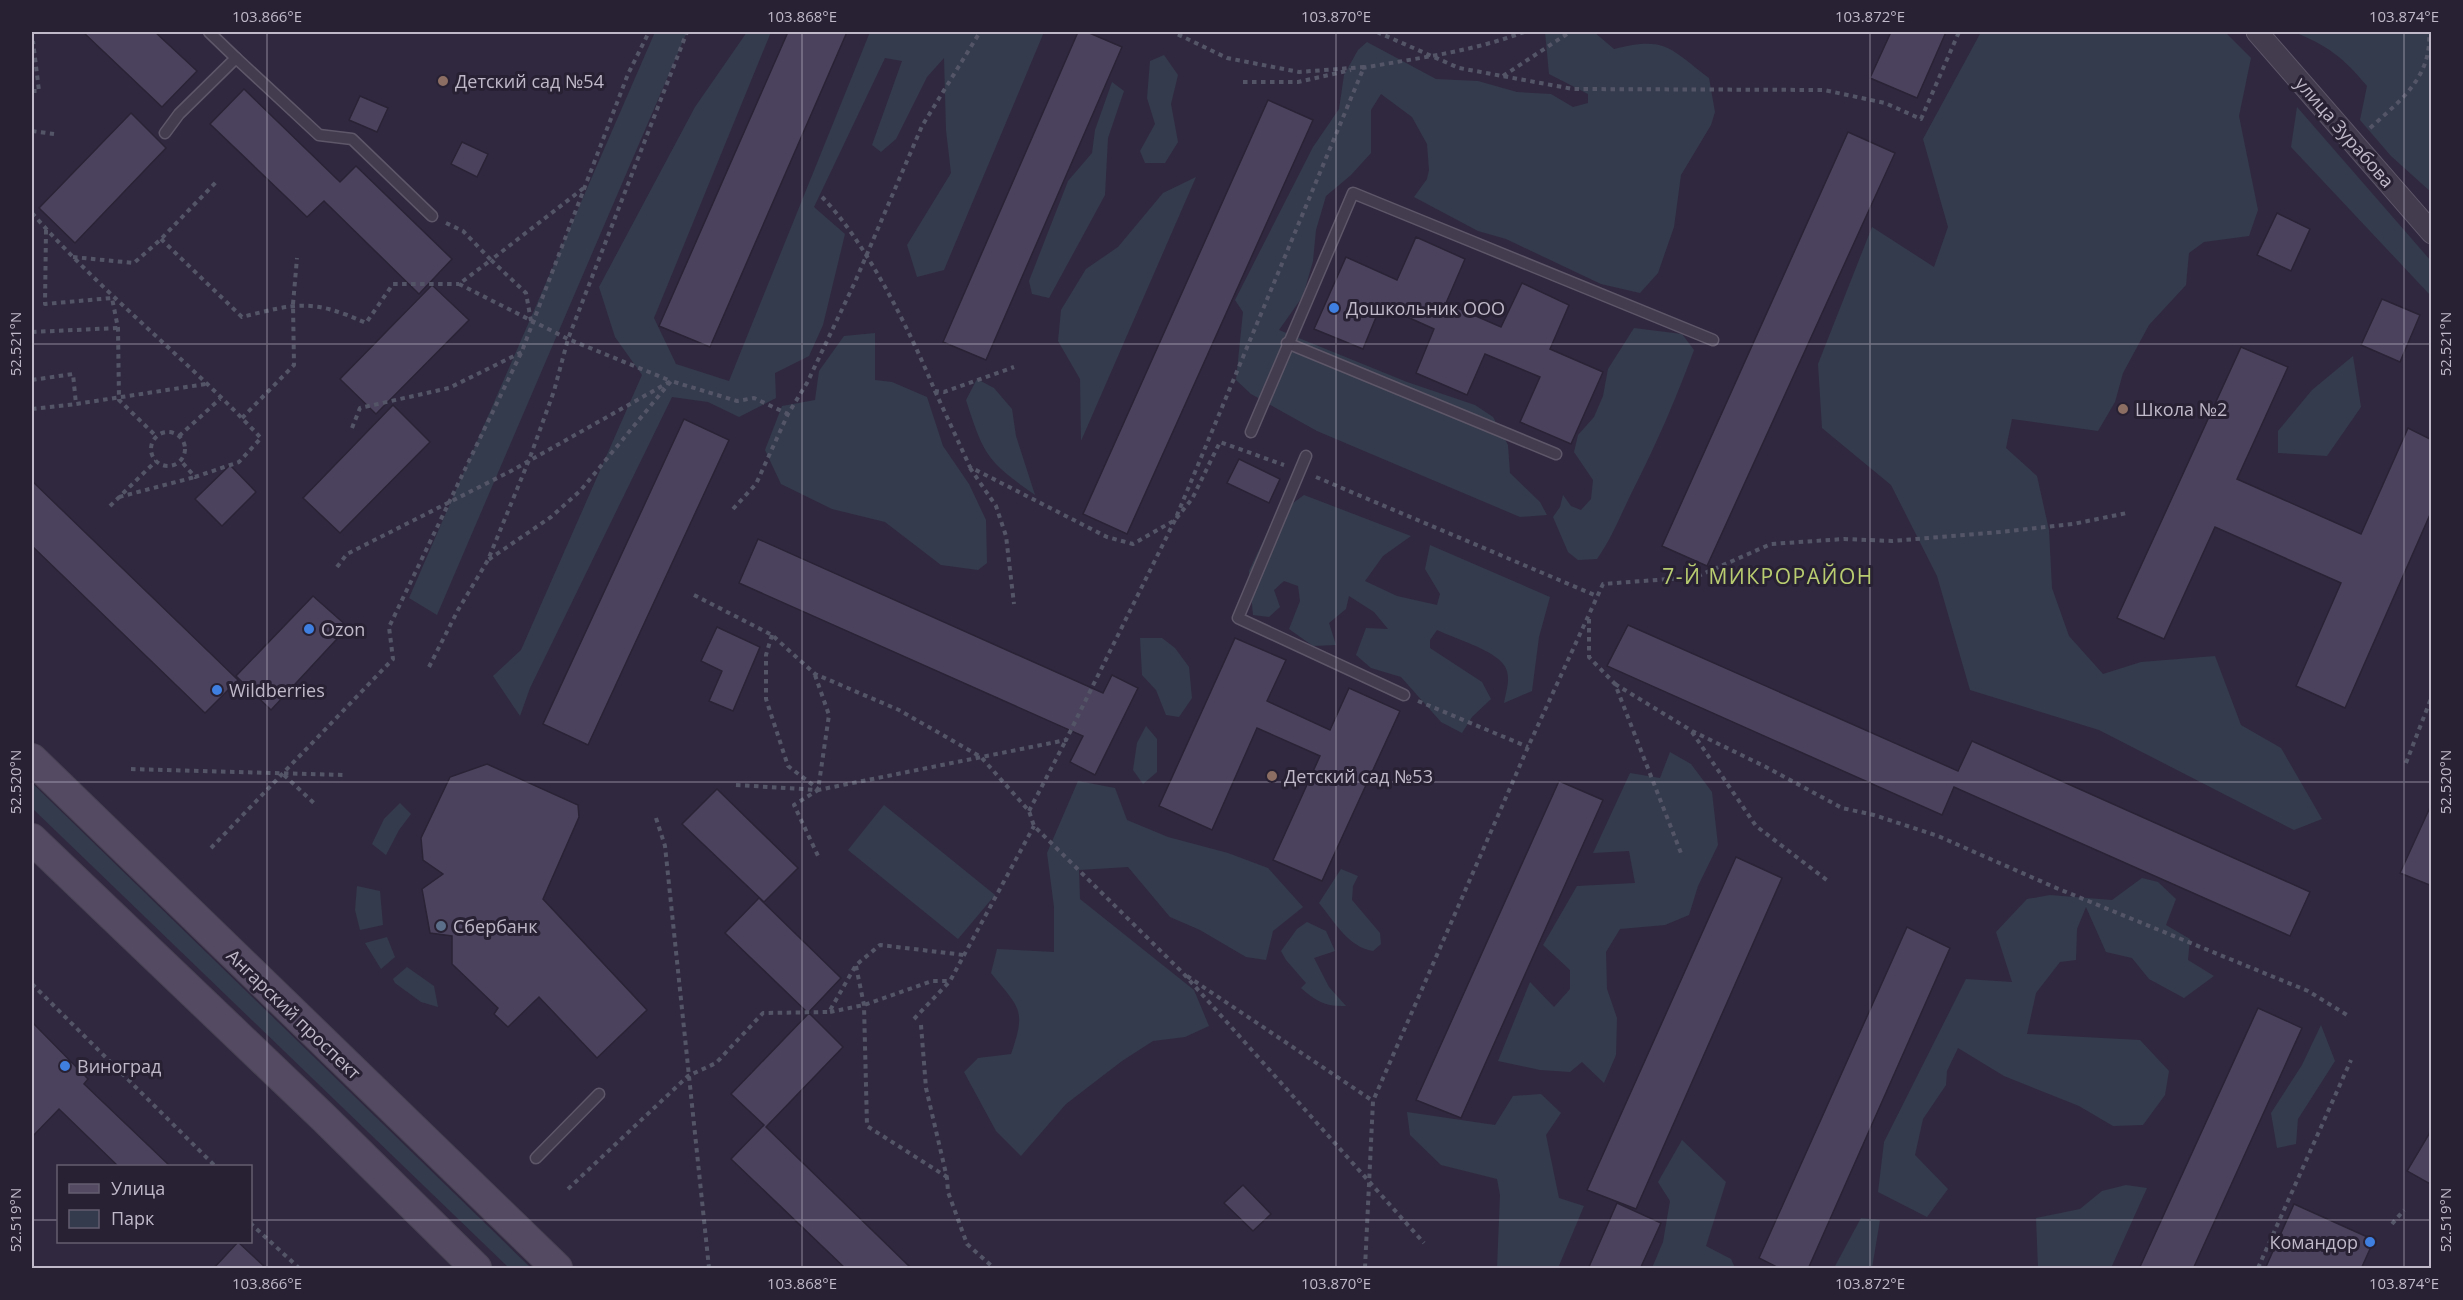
<svg xmlns="http://www.w3.org/2000/svg" width="2463" height="1300" font-family="'Open Sans',sans-serif">
  <rect width="100%" height="100%" fill="#30283f"/>
  <g fill="#343b4c">
    <polygon points="655,32 687,32 437,615 409,598"/>
    <polygon points="747,32 771,32 654,318 676,364 729,381 870,32 1044,32 944,270 917,277 907,245 951,173 946,130 944,58 927,77 896,139 881,152 872,145 902,61 885,58 814,207 845,234 823,325 809,356 775,373 776,398 739,417 708,402 672,397 530,688 520,716 493,676 521,650 642,375 615,337 599,287 695,107"/>
    <path d="M1545 32H1594L1614 49C1666 36 1669 48 1709 78L1715 112 1711 125 1681 175 1674 227 1658 273 1640 293 1601 284 1506 239 1478 231 1414 197 1427 179 1429 170 1427 144 1412 117 1381 94 1371 110V153L1351 175 1326 196 1316 230 1313 261 1303 296 1279 330 1407 382 1475 405 1493 417 1508 445 1510 473 1540 502 1547 515 1520 517 1317 431 1251 394 1236 380 1243 312 1235 300 1313 147 1339 109 1344 75 1358 50 1367 42 1436 79 1478 81 1517 92 1551 94 1573 107 1588 103V94L1549 74Z"/>
    <polygon points="1981,32 2225,32 2251,58 2239,116 2258,210 2249,236 2204,242 2189,253 2186,285 2149,325 2123,373 2115,402 2098,431 2012,419 2006,448 2037,476 2049,530 2052,588 2069,636 2103,674 2141,662 2215,656 2241,725 2281,748 2322,819 2294,830 2099,730 1970,690 1937,576 1891,485 1822,428 1818,364 1872,227 1934,267 1948,227 1923,139"/>
    <path d="M2294 32H2431V192L2391 156 2360 120 2367 86C2344 58 2327 45 2294 32Z"/>
    <polygon points="1164,55 1178,75 1171,104 1178,142 1165,163 1145,163 1140,151 1155,124 1147,98 1150,61"/>
    <polygon points="1112,82 1124,91 1108,138 1105,195 1049,298 1032,294 1029,281 1068,181 1092,153 1095,130"/>
    <polygon points="2297,107 2431,261 2431,296 2291,147"/>
    <polygon points="1196,177 1081,441 1080,379 1058,341 1061,310 1086,269 1118,247 1163,193"/>
    <path d="M1634 328 1682 334 1694 350C1674 404 1655 447 1629 498 1618 521 1612 537 1597 559L1578 560 1568 552 1553 517 1560 507 1563 495 1571 506 1581 510 1591 499 1593 480 1574 452 1578 435 1594 417 1603 396 1608 369Z"/>
    <polygon points="875,333 875,380 892,382 927,397 943,446 969,484 986,520 987,563 978,570 941,565 885,522 832,509 781,484 765,450 782,406 815,400 819,371 844,336"/>
    <polygon points="2353,356 2361,407 2327,456 2278,453 2278,431 2312,390"/>
    <path d="M977 379 994 388 1012 409 1016 436 1035 495C987 461 984 456 966 400Z"/>
    <path d="M1304 495 1411 536 1383 556 1365 581 1397 596 1437 605 1440 594 1425 569 1430 545 1550 597 1539 637 1532 691 1504 703C1506 691 1512 676 1504 665 1494 650 1454 638 1437 630L1430 640V648L1482 682 1491 699 1472 717 1462 733 1441 722 1401 677 1371 668 1356 655 1366 628 1388 629 1374 612 1349 596 1346 609 1329 623 1336 645 1313 646 1289 629 1300 601 1298 586 1284 581 1274 590 1280 607 1269 617 1253 615 1249 571 1275 516Z"/>
    <polygon points="1140,638 1162,638 1175,648 1189,667 1192,698 1179,717 1166,715 1156,690 1142,675"/>
    <polygon points="1146,726 1157,739 1157,772 1143,784 1133,770 1137,743"/>
    <polygon points="1670,752 1691,764 1712,792 1718,845 1698,886 1689,915 1665,925 1620,929 1606,952 1607,989 1617,1018 1616,1055 1604,1083 1582,1062 1570,1072 1540,1070 1498,1061 1530,982 1554,1007 1570,989 1570,970 1543,945 1577,886 1635,883 1629,851 1593,853 1630,773 1660,778"/>
    <path d="M1078 781 1115 788 1127 820 1168 837 1228 853 1268 868 1303 907 1273 931 1266 960 1246 957 1200 930 1170 917 1128 867 1079 870 1080 899 1194 990 1209 1026 1185 1037 1153 1041 1122 1061 1066 1104 1021 1156 996 1131 964 1072 978 1058 1011 1054C1027 1009 1019 1008 991 973L997 949 1054 952V907L1047 853Z"/>
    <polygon points="32,783 531,1268 509,1268 32,808"/>
    <polygon points="400,803 411,814 399,830 386,855 372,844 384,819"/>
    <polygon points="884,805 995,895 958,939 848,850"/>
    <path d="M1341 869 1358 876 1353 886 1352 900 1380 933 1381 944 1373 951C1348 947 1334 921 1319 903Z"/>
    <polygon points="2142,878 2158,882 2176,899 2166,925 2190,939 2188,960 2214,976 2184,998 2149,979 2132,958 2106,952 2086,907 2077,929 2076,960 2060,962 2036,993 2027,1034 2140,1040 2169,1071 2165,1095 2143,1125 2113,1126 2079,1106 2004,1076 1958,1048 1947,1071 1946,1085 1923,1119 1915,1155 1948,1189 1927,1217 1878,1192 1884,1142 1966,979 2012,982 1996,932 2027,899 2050,895 2112,900"/>
    <polygon points="357,886 380,891 383,925 360,930 355,910"/>
    <path d="M1307 922 1326 931 1335 951 1314 958 1329 987 1346 1006C1325 1007 1316 1001 1301 988L1306 983 1286 960 1281 951 1297 929Z"/>
    <polygon points="387,937 395,957 381,969 365,943"/>
    <polygon points="407,967 434,986 438,1007 421,1002 395,983 393,979"/>
    <polygon points="2321,1025 2335,1061 2298,1119 2296,1144 2277,1148 2271,1113 2302,1065"/>
    <polygon points="1541,1094 1561,1113 1546,1135 1559,1198 1584,1206 1558,1268 1497,1268 1500,1195 1497,1179 1441,1165 1410,1135 1407,1112 1495,1125 1513,1096"/>
    <polygon points="1682,1140 1726,1182 1706,1246 1731,1259 1735,1268 1652,1268 1663,1242 1670,1201 1658,1182"/>
    <polygon points="2126,1185 2147,1188 2111,1268 2038,1268 2036,1218 2080,1209 2102,1191"/>
    <polygon points="1861,1218 1880,1220 1872,1268 1834,1268"/>
  </g>
  <g fill="#4b435d" stroke="#2a2336" stroke-width="1.5">
    <polygon points="83,32 155,32 197,71 162,107"/>
    <polygon points="788,32 847,32 710,347 659,326"/>
    <polygon points="1078,32 1087,32 1122,47 986,360 943,342"/>
    <polygon points="1891,32 1946,32 1917,98 1870,78"/>
    <polygon points="244,89 340,182 356,166 452,259 419,294 324,201 307,217 210,124"/>
    <polygon points="360,96 388,108 377,132 349,120"/>
    <polygon points="1268,100 1313,120 1127,534 1083,514"/>
    <polygon points="131,113 166,148 75,243 39,208"/>
    <polygon points="1848,132 1895,153 1707,566 1662,546"/>
    <polygon points="462,142 488,154 477,177 451,164"/>
    <polygon points="2277,213 2310,229 2291,271 2257,255"/>
    <polygon points="1416,237 1465,259 1446,303 1501,327 1522,283 1569,305 1550,349 1603,372 1571,444 1520,422 1540,377 1485,354 1467,395 1416,373 1434,329 1381,305 1363,349 1314,329 1346,257 1397,280"/>
    <polygon points="432,285 469,320 376,414 340,379"/>
    <polygon points="2382,299 2420,315 2400,362 2361,345"/>
    <polygon points="2241,347 2288,367 2237,479 2361,534 2408,428 2432,440 2432,510 2345,708 2296,686 2341,583 2215,527 2164,639 2117,618"/>
    <polygon points="393,405 430,442 340,533 303,498"/>
    <polygon points="684,419 729,440 588,745 543,724"/>
    <polygon points="1239,459 1280,479 1269,503 1227,483"/>
    <polygon points="230,465 256,492 222,526 195,499"/>
    <polygon points="32,481 238,680 205,713 32,546"/>
    <polygon points="758,539 1103,693 1112,675 1138,688 1095,775 1070,762 1083,736 739,583"/>
    <polygon points="313,596 348,627 271,710 236,676"/>
    <polygon points="1628,625 1958,771 1972,741 2310,892 2290,936 1954,787 1942,815 1607,666"/>
    <polygon points="717,627 760,647 733,711 709,701 722,671 701,661"/>
    <polygon points="1235,638 1286,660 1267,701 1330,730 1349,688 1400,711 1322,881 1273,860 1320,756 1257,728 1212,830 1159,806"/>
    <polygon points="487,764 578,805 579,817 543,899 647,1010 597,1058 539,997 508,1027 494,1014 498,1008 452,964 452,936 430,933 422,889 443,874 423,860 421,838 450,777"/>
    <polygon points="1559,781 1603,800 1461,1118 1416,1100"/>
    <polygon points="717,789 798,868 764,902 682,824"/>
    <polygon points="2432,803 2432,886 2400,873"/>
    <polygon points="1736,857 1782,878 1636,1209 1587,1190"/>
    <polygon points="759,898 841,978 808,1013 725,933"/>
    <polygon points="1907,927 1950,948 1808,1269 1781,1269 1759,1258"/>
    <polygon points="2258,1008 2302,1028 2193,1269 2139,1269"/>
    <polygon points="809,1013 843,1047 766,1127 912,1269 846,1269 731,1159 764,1125 731,1094"/>
    <polygon points="32,1022 88,1079 84,1084 171,1167 119,1167 59,1109 32,1137"/>
    <polygon points="2432,1129 2432,1185 2407,1171"/>
    <polygon points="1243,1185 1271,1214 1253,1231 1224,1203"/>
    <polygon points="1617,1203 1661,1223 1640,1269 1588,1269"/>
    <polygon points="2294,1204 2374,1240 2361,1269 2265,1269"/>
    <polygon points="238,1242 267,1269 213,1269"/>
  </g>
  <g fill="none" stroke-linecap="round" stroke-linejoin="round">
    <defs>
      <g id="lane">
        <polyline points="236,58 319,135 352,139 432,216"/>
        <polyline points="165,133 179,114 236,58 209,32"/>
        <polyline points="1287,343 1556,454"/>
        <polyline points="1251,432 1353,193 1713,340"/>
        <polyline points="1306,456 1238,618 1404,695"/>
        <polyline points="536,1158 599,1094"/>
      </g>
      <polyline id="street" points="2257,32 2432,233"/>
      <g id="secondary">
        <polyline points="32,759 557,1268"/>
        <polyline points="32,839 324,1118 476,1268"/>
      </g>
    </defs>
    <use href="#lane" stroke="#5e5769" stroke-width="13"/>
    <use href="#street" stroke="#5e5769" stroke-width="23"/>
    <use href="#secondary" stroke="#494355" stroke-width="32"/>
    <g stroke="#545668" stroke-width="4" stroke-dasharray="4.5 4.5" stroke-linecap="butt">
      <polyline points="1377,32 1459,68 1573,89 1824,90 1885,103 1921,119 1959,32"/>
      <path d="M1362 68C1417 58 1471 52 1524 32"/>
      <polyline points="1503,76 1570,32"/>
      <polyline points="1243,82 1298,82 1351,70"/>
      <polyline points="32,91 39,91 33,41"/>
      <path d="M2370 128C2401 100 2432 77 2429 32"/>
      <polyline points="32,131 54,134"/>
      <path d="M822 197C867 243 910 331 935 391L944 392 1014 367"/>
      <path d="M32 213C103 294 188 360 261 438L239 462 195 477 181 461"/>
      <polyline points="446,223 463,231 491,260 459,284 568,339 671,381 581,490 551,517 488,560"/>
      <polyline points="46,230 45,304 112,298 118,328 119,400 157,437"/>
      <path d="M161 239 242 317C297 303 313 299 366 323L393 284H459"/>
      <polyline points="73,257 134,263 161,239 218,180"/>
      <polyline points="531,321 526,293 491,260 585,187"/>
      <polyline points="32,332 118,328"/>
      <polyline points="32,380 73,374 76,404 206,384"/>
      <polyline points="935,391 970,467 1107,537 1133,544 1175,520 1192,499 1220,442 1284,465"/>
      <polyline points="32,409 76,404"/>
      <polyline points="242,418 294,365 293,304 297,258"/>
      <polyline points="352,428 360,408 449,388 522,352"/>
      <circle cx="168" cy="449" r="17"/>
      <polyline points="179,436 220,399"/>
      <polyline points="970,468 996,506 1006,536 1014,604"/>
      <polyline points="1316,477 1597,596"/>
      <polyline points="119,497 195,477"/>
      <polyline points="110,506 156,461"/>
      <polyline points="733,509 756,484 788,414 807,383 855,282 922,126 980,32"/>
      <polyline points="337,567 347,554 511,471 671,381 737,401 754,398 788,414"/>
      <polyline points="694,595 772,635 815,674 899,710 981,757 1029,811 1034,826 1183,973 1424,1243"/>
      <polyline points="1589,619 1589,657 1615,684 1681,853"/>
      <polyline points="772,635 766,655 766,699 788,766 818,789"/>
      <polyline points="429,667 458,610 488,560 529,460 554,391 568,339 687,32"/>
      <polyline points="815,675 829,715 818,790 794,805 819,858"/>
      <polyline points="1615,684 1692,731 1766,767 1842,808 1874,815 1938,836 2054,887 2308,991 2347,1015"/>
      <polyline points="1418,701 1528,747"/>
      <polyline points="1692,732 1756,826 1828,881"/>
      <polyline points="2406,763 2432,696"/>
      <polyline points="131,769 344,775"/>
      <polyline points="284,775 316,805"/>
      <polyline points="736,785 818,790 1066,740 1175,520 1364,67 1299,72 1227,58 1173,32"/>
      <polyline points="1029,811 1066,740"/>
      <polyline points="656,818 665,846 709,1268"/>
      <polyline points="211,848 393,659 389,627 522,351 628,74 649,32"/>
      <polyline points="856,966 864,1005 867,1126 947,1177"/>
      <polyline points="1187,976 1373,1101"/>
      <polyline points="32,984 215,1166"/>
      <polyline points="830,1012 864,1005 932,981 950,981"/>
      <polyline points="914,1019 950,981 1034,826"/>
      <polyline points="921,1025 926,1088 947,1178 948,1192 967,1244 994,1268"/>
      <polyline points="568,1189 688,1076 716,1063 763,1013 829,1012 856,965 880,945 964,955"/>
      <polyline points="250,1223 299,1268"/>
      <polyline points="2392,1224 2404,1210"/>
      <polyline points="1365,1268 1373,1101 1528,747 1603,584 1696,577 1771,544 1844,539 1892,541 2000,532 2073,524 2127,513"/>
      <polyline points="2258,1268 2351,1060"/>
    </g>
    <use href="#lane" stroke="#433c4f" stroke-width="10"/>
    <use href="#street" stroke="#433c4f" stroke-width="21"/>
    <use href="#secondary" stroke="#544a62" stroke-width="30"/>
  </g>
  <path fill="none" stroke="#bfb9c9" stroke-width="1.5" stroke-opacity="0.45" d="M267 32V1268M802 32V1268M1336 32V1268M1870 32V1268M2404 32V1268M32 344H2432M32 782H2432M32 1220H58M250 1220H2432"/>
  <g fill="#8d6e63" stroke="#282134" stroke-width="2">
    <circle cx="443" cy="81" r="6"/>
    <circle cx="2123" cy="409" r="6"/>
    <circle cx="1272" cy="776" r="6"/>
  </g>
  <g fill="#3f7fe0" stroke="#282134" stroke-width="2">
    <circle cx="1334" cy="308" r="6"/>
    <circle cx="309" cy="629" r="6"/>
    <circle cx="217" cy="690" r="6"/>
    <circle cx="65" cy="1066" r="6"/>
    <circle cx="2370" cy="1242" r="6"/>
  </g>
  <circle fill="#5c6f8a" stroke="#282134" stroke-width="2" cx="441" cy="926" r="6"/>
  <g text-anchor="middle" dominant-baseline="central" stroke-width="6" stroke-linejoin="round" paint-order="stroke">
    <g font-size="18" fill="#bfb9c9" stroke="#282134" text-anchor="start">
      <text x="455" y="81">Детский сад №54</text>
      <text x="1346" y="308">Дошкольник ООО</text>
      <text x="2135" y="409">Школа №2</text>
      <text x="321" y="629">Ozon</text>
      <text x="229" y="690">Wildberries</text>
      <text x="1284" y="776">Детский сад №53</text>
      <text x="453" y="926">Сбербанк</text>
      <text x="77" y="1066">Виноград</text>
      <text x="2358" y="1242" text-anchor="end">Командор</text>
    </g>
    <g font-size="18" fill="#bfb9c9" stroke="#282134">
      <text transform="translate(2345 132) rotate(49)">улица Зурабова</text>
      <text transform="translate(294 1014) rotate(44)">Ангарский проспект</text>
    </g>
    <g font-size="21" letter-spacing="1.5" fill="#b9cd70" stroke="#282134">
      <text x="1768" y="576">7-Й МИКРОРАЙОН</text>
    </g>
  </g>
  <rect width="2463" height="1300" fill="none" stroke="#282134" stroke-width="66"/>
  <rect x="57" y="1165" width="195" height="78" fill="#282134" stroke="#645e70" stroke-width="1.5"/>
  <rect x="69" y="1184" width="30" height="9" fill="#544a62" stroke="#645e70" stroke-width="1.5"/>
  <text x="111" y="1195" font-size="18" fill="#bfb9c9">Улица</text>
  <rect x="69" y="1210" width="30" height="18" fill="#343b4c" stroke="#645e70" stroke-width="1.5"/>
  <text x="111" y="1225" font-size="18" fill="#bfb9c9">Парк</text>
  <rect x="33" y="33" width="2397" height="1234" fill="none" stroke="#bfb9c9" stroke-width="2"/>
  <g font-size="15" text-anchor="middle" fill="#bfb9c9">
    <text x="267" y="22">103.866°E</text>
    <text x="802" y="22">103.868°E</text>
    <text x="1336" y="22">103.870°E</text>
    <text x="1870" y="22">103.872°E</text>
    <text x="2404" y="22">103.874°E</text>
    <text transform="translate(16 344) rotate(-90)" y="5">52.521°N</text>
    <text transform="translate(2446 344) rotate(-90)" y="5">52.521°N</text>
    <text transform="translate(16 782) rotate(-90)" y="5">52.520°N</text>
    <text transform="translate(2446 782) rotate(-90)" y="5">52.520°N</text>
    <text transform="translate(16 1220) rotate(-90)" y="5">52.519°N</text>
    <text transform="translate(2446 1220) rotate(-90)" y="5">52.519°N</text>
    <text x="267" y="1289">103.866°E</text>
    <text x="802" y="1289">103.868°E</text>
    <text x="1336" y="1289">103.870°E</text>
    <text x="1870" y="1289">103.872°E</text>
    <text x="2404" y="1289">103.874°E</text>
  </g>
</svg>
